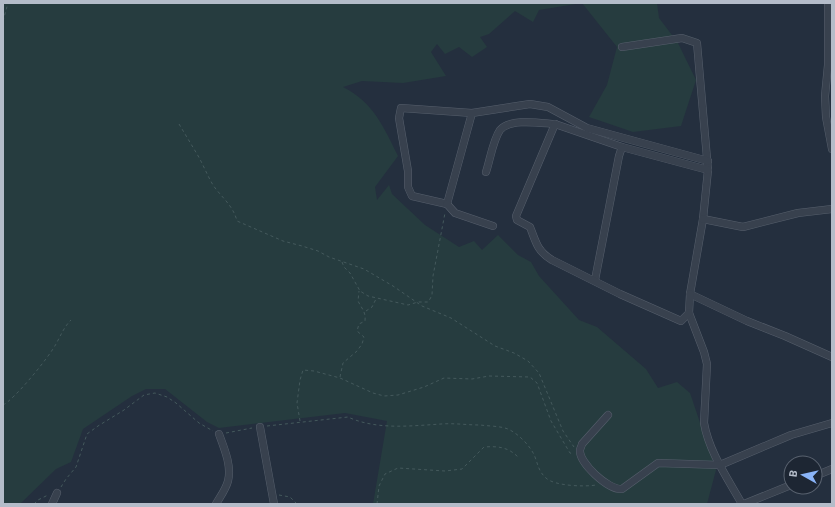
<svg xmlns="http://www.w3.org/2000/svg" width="835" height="507" font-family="Barlow,sans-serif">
  <rect width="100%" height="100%" fill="#242f3e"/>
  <path fill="#263c3f" d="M3 3H657L659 18 678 43 696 80 681 126 633 132 589 117 607 85 617 47 582 3 539 10 533 22 515 11 489 34 480 37 487 47 472 57 459 47 445 54 437 44 431 52 446 76 403 83 362 81 343 87C374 103 383 126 398 156L375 187 377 200 389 185 392 194 425 225 459 247 474 241 482 250 498 235 518 255 531 262 539 276 579 320 597 327 646 369 658 388 677 382 690 393 716 470 707 504H373L387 421 345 413 219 428 207 422 165 389H146L132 396 83 429 71 462 56 469 20 504H3Z"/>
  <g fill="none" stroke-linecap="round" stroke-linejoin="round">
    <defs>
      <g id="minor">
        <polyline points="828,3 828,65 825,96 826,117 832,149"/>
        <polyline points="622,47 682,38 697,43 708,170 703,219 690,294 747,321 785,336 832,357"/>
        <polyline points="472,113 447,204 412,196 408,187 408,171 399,118 401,108 472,113 530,104 548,107 587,128 708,161"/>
        <path d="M486 172C490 160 493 140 500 130 510 118 540 123 555 124"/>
        <polyline points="447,204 455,213 493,226"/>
        <polyline points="703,219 743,227 798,213 832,209"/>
        <polyline points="595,280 619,156 622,147"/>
        <path d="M690 294 689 313 704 352 707 364 704 423C709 452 728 479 742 504"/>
        <path d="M689 313 681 321 620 294 552 260C537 251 536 242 530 227L517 220 516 216 555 124 622 147 708 170"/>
        <path d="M608 415 582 444C582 445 580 449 580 450 579 463 608 490 622 489L658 463 720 465 791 435 832 423"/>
        <polyline points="260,427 274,504"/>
        <polyline points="815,476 832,469"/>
        <polyline points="52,504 57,493"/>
        <path d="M216 504C220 497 226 489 228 481 232 466 224 448 219 434"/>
        <polyline points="744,504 791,485"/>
      </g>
    </defs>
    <use href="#minor" stroke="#565f6c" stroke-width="8"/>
    <g stroke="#44595c" stroke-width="1" stroke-dasharray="3 3" stroke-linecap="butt">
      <polyline points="3,21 8,3"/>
      <path d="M179 124C185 134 191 144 197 154 203 164 207 175 213 185 221 197 233 205 237 221L283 241 302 246 318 251 329 257 364 269 393 286 422 306 451 318 495 346 514 353 528 361 539 373 563 431 574 447"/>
      <polyline points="342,262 344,267 350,273 360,291 368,296 408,305 418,302 428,302 430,299 432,295 433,276 445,213"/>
      <polyline points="366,311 372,307 376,299"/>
      <path d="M340 377 343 363 357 351 362 344 364 337 357 331 359 324 365 321C366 312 362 309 358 301L359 291"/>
      <path d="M3 405C15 399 49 357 56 344 61 335 64 327 71 320"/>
      <polyline points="300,421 297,403 300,380 303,370 314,371 340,378 373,393 384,396 398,395 424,387 444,378 472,379 489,376 530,377 537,383 551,421 570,453 574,454"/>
      <path d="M267 426 348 417C376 430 410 426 441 424 454 423 467 425 480 425 488 426 497 426 505 428 516 431 531 446 535 457 538 465 539 472 546 478 554 486 585 487 596 485"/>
      <polyline points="226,433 252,428"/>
      <polyline points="61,487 66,479 76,467 87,434 98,426 124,410 144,395 155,393 167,397 176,403 199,423 213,431"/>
      <polyline points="279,495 290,497 297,504"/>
      <polyline points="34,504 38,500 48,495"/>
      <path d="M377 504 379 486 385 474 398 468 445 471 462 469 484 447C498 446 508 447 518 457"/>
    </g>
    <use href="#minor" stroke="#38414e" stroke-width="7"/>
  </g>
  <rect width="835" height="507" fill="none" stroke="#b4bcc9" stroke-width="8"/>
  <g transform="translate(803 475) rotate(278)"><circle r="19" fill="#1d2633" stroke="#59626f"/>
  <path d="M0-3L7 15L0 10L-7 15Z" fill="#8ab4f8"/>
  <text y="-6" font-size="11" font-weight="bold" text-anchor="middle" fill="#b4bcc9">B</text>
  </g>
</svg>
